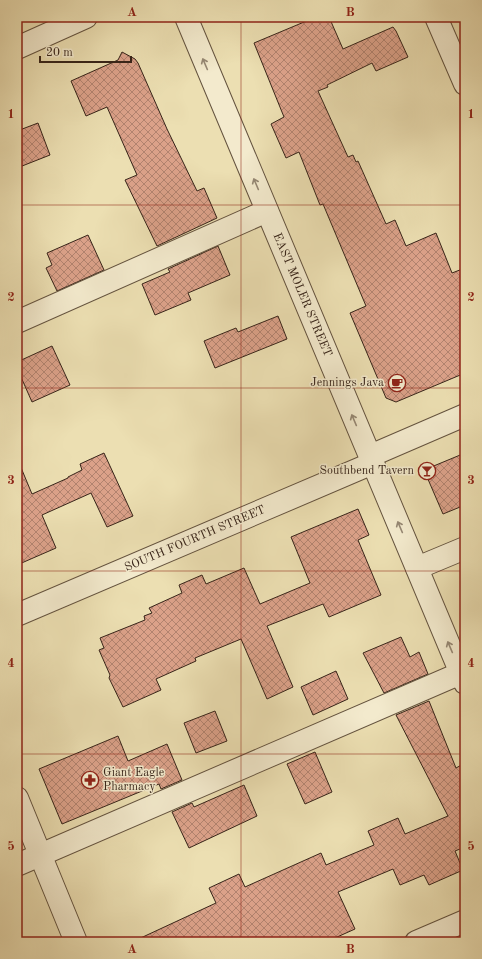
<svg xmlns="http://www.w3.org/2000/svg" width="482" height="959" font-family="'Old Standard TT',serif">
  <defs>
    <pattern id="building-cross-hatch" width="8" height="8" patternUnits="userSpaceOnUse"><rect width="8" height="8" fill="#dba189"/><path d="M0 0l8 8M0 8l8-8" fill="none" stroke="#b2836f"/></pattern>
  </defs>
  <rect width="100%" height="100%" fill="#ecdfb2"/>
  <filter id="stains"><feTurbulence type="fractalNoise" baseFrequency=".005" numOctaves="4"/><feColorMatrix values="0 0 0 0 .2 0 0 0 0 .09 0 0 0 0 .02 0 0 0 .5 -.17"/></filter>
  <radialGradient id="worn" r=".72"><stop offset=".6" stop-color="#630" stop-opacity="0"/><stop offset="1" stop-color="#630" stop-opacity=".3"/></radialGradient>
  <g fill="url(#building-cross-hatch)" stroke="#372419">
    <polygon points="316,17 329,17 343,49 393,27 396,31 408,57 376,71 372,63 327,85 328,87 318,91 348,157 353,155 356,162 358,161 386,224 395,220 406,246 436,233 452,273 465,268 465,373 396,402 386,398 350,313 366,306 323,204 320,205 299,152 286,158 271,124 284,117 254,43"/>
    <polygon points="122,52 135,59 138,63 167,129 197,191 204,188 217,218 157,246 125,180 137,175 107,107 86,116 71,81 118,60"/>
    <polygon points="38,123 50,155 17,168 17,131"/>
    <polygon points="88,235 104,270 57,291 46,268 52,265 47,253"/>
    <polygon points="218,246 230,275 188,293 191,300 155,315 142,284 170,272 168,269"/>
    <polygon points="278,316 287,339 215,368 204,341 236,328 238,332"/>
    <polygon points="52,346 70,385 32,402 17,368 17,362"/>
    <polygon points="104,453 133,516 107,527 91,493 42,515 56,548 17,565 17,458 32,494 68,478 68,477 82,470 80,464"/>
    <polygon points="465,453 465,505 443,514 424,470"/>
    <polygon points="358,509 369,535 358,540 381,595 329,617 323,604 267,626 293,687 267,699 241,639 195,658 196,661 156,679 161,690 123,707 109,678 110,675 99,650 104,648 100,638 145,620 144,616 152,613 149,608 182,593 179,585 202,575 206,584 244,568 260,604 310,583 291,537"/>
    <polygon points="401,637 410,657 419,652 428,674 384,693 363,653"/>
    <polygon points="336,671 348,699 313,715 301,687"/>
    <polygon points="429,701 456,768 465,763 465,847 455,851 463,870 429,885 424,875 400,885 393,869 338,892 355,929 326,942 132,942 216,903 209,888 239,874 245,887 321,853 326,865 374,845 368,831 398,818 405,834 448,816 396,715"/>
    <polygon points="215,711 227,741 196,753 184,723"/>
    <polygon points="118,736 128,761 167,744 182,780 161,789 159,784 62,824 39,769"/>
    <polygon points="315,752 332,792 305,804 287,764"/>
    <polygon points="244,785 257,816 189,848 172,812 192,803 194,807"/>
  </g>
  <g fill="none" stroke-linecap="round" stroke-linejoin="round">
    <defs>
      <g id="minor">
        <polyline points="186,17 465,683"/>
        <polyline points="436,17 465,84"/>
        <polyline points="17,48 86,17"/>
        <polyline points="17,322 267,211"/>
        <polyline points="370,456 465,415"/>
        <polyline points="417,568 465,548"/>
        <polyline points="17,615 373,463"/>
        <polyline points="17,798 76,942"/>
        <polyline points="17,865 461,673"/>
        <polyline points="416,942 465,921"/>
      </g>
    </defs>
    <use href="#minor" stroke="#64533f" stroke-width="24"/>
    <use href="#minor" stroke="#f3eacd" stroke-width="22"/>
  </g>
  <defs><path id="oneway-shaft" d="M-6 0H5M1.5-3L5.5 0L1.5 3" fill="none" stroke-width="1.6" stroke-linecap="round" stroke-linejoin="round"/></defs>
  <g stroke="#958773">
    <use href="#oneway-shaft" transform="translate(205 64) rotate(-113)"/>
    <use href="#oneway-shaft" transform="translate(256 184) rotate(-113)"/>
    <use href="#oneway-shaft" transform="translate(354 420) rotate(-113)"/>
    <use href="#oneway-shaft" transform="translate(400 527) rotate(-113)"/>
    <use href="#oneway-shaft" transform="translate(450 647) rotate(-113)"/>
  </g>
  <path fill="none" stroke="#8f2418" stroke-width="1" stroke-opacity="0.55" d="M241 17V942M17 205H465M17 388H465M17 571H465M17 754H465"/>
  <defs>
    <symbol id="cafe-ring" viewBox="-11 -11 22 22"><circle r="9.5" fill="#f3eacd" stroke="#8f2418" stroke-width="1.5"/><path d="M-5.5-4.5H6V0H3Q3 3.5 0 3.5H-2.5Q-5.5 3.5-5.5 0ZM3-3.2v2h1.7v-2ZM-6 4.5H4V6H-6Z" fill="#8f2418"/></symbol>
    <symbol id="bar-ring" viewBox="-11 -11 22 22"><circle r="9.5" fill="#f3eacd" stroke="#8f2418" stroke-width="1.5"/><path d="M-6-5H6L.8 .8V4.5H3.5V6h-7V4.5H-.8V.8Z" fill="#8f2418"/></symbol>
    <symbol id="pharmacy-ring" viewBox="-11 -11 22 22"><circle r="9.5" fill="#f3eacd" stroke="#8f2418" stroke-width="1.5"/><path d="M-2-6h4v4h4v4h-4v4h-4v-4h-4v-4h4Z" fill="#8f2418"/></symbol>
  </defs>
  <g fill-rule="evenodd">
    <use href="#cafe-ring" x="387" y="373" width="20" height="20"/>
    <use href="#bar-ring" x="417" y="461" width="20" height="20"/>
    <use href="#pharmacy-ring" x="80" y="770" width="20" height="20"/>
  </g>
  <g text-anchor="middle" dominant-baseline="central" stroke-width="3" stroke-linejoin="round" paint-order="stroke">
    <g font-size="12" fill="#372419" stroke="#f3eacd">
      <text transform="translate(302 295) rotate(67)">EAST MOLER STREET</text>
      <text transform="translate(195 539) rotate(-23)">SOUTH FOURTH STREET</text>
    </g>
    <g font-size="12" fill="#372419" stroke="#f3eacd" text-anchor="end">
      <text x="384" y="383">Jennings Java</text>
      <text x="414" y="471">Southbend Tavern</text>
      <text x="103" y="773" text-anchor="start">Giant Eagle<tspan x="103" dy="14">Pharmacy</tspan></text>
    </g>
  </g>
  <rect width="482" height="959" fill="none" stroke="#ecdfb2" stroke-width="44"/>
  <path d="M40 56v6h91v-6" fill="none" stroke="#372419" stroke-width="2"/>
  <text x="46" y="56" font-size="12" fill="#372419" stroke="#f3eacd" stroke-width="3" paint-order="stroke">20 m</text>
  <rect x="22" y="22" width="438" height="915" fill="none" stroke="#8f2418" stroke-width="1.5"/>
  <g font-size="13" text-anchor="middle" font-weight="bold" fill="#8f2418">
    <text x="132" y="16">A</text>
    <text x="350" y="16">B</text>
    <text x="11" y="118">1</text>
    <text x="471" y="118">1</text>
    <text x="11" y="301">2</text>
    <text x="471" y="301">2</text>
    <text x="11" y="484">3</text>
    <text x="471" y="484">3</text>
    <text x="11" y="667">4</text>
    <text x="471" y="667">4</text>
    <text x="11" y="850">5</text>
    <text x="471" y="850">5</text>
    <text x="132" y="953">A</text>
    <text x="350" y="953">B</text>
  </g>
  <rect width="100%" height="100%" filter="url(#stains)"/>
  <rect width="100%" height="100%" fill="url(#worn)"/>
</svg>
